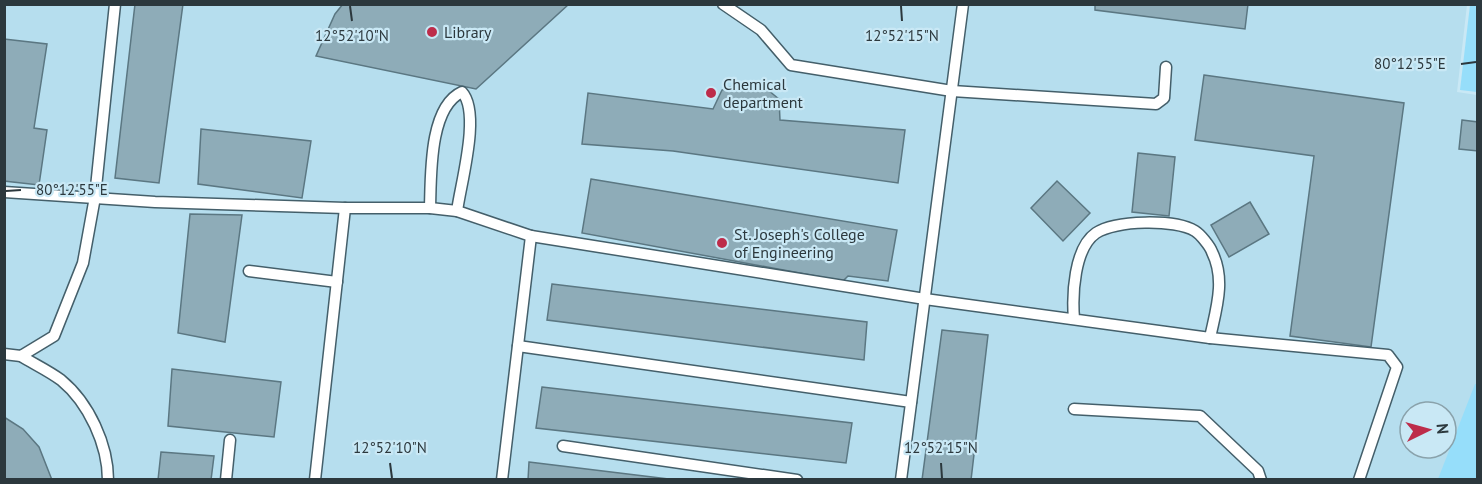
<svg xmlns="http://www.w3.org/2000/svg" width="1482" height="484" font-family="'PT Sans',sans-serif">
  <rect width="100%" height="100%" fill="#c9e8f5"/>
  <path fill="#b6deee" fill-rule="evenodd" d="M4 5H1467L1457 92 1477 95V479H5ZM1410 412H1446V448H1410Z"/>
  <g fill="#96defa">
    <polygon points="1470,5 1477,5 1477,92 1460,90"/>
    <polygon points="1475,384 1478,384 1477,479 1438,479"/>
  </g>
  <g fill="#8eacb8" stroke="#5b7782" stroke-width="1.5">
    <polygon points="135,4 183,4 159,183 115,178"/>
    <polygon points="343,4 569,4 476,89 316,56 335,14"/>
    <polygon points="1095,4 1248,4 1245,29 1095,10"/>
    <polygon points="4,39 47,44 34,128 47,130 39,185 4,181"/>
    <polygon points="1204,75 1404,103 1371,347 1290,336 1314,156 1195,140"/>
    <polygon points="744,82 758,82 779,99 780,120 905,130 898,183 673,151 582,144 588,93 713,109 722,90"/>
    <polygon points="1462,120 1478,122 1478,151 1459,149"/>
    <polygon points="201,129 311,141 302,198 198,184"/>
    <polygon points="1138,153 1175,157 1169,216 1132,212"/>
    <polygon points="591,179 897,230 888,281 848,276 843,281 582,233"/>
    <polygon points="1057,181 1090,213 1063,241 1031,208"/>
    <polygon points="1250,202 1269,234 1229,257 1211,225"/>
    <polygon points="190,214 242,215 225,342 178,333"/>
    <polygon points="552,284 867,322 864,360 547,320"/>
    <polygon points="942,330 988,335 971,480 922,480"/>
    <polygon points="172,369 281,382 274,437 168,426"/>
    <polygon points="542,387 852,423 846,463 536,428"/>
    <polygon points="4,417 23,429 39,447 52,480 4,480"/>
    <polygon points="161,452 214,456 211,480 158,480"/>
    <polygon points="529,462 677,480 528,480"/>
  </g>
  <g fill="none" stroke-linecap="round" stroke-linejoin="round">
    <defs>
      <g id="lane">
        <polyline points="723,4 761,30 791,65 952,91 1156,104 1164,98 1166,67"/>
        <polyline points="4,192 155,202 345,208"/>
        <path d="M430 208C431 175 429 107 462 92 481 113 461 182 457 211"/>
        <path d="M531 236 925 299 1210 338C1216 309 1226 280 1212 252 1210 246 1200 234 1195 231 1175 219 1115 220 1096 233 1074 248 1072 295 1074 319"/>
        <polyline points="249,271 337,282"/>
        <polyline points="1210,338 1388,355 1397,367 1359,480"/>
        <polyline points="518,346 911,402"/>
        <polyline points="4,354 21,356 54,336 83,263 95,197 115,4"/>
        <path d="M21 356C34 364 49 371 61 380 89 403 108 445 108 480"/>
        <polyline points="1074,409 1200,416 1258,471 1261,480"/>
        <polyline points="563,446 797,480"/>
        <polyline points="226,480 230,440"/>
        <polyline points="315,480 345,208 430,208 457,211 531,236 502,480"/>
        <polyline points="901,480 963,4"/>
      </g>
    </defs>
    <use href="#lane" stroke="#445f6a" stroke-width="13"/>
    <use href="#lane" stroke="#fff" stroke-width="10"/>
  </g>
  <path fill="none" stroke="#2c383d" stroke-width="2" d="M350 6 352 21M901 6 902 21M1461 64 1476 62M6 191 21 190M390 463 392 478M941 463 942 478"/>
  <g fill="#bd2c4a" stroke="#c9e8f5" stroke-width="2">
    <circle cx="432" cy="32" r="6"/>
    <circle cx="711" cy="93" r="6"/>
    <circle cx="722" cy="243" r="6"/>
  </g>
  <g text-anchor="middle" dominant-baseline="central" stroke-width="4.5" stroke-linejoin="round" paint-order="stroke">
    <g font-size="16" fill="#2c383d" stroke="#c9e8f5" text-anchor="start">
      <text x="444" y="32">Library</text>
      <text x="723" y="84">Chemical<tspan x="723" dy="18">department</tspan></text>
      <text x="734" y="234">St. Joseph's College<tspan x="734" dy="18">of Engineering</tspan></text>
    </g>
  </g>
  <g font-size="15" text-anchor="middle" fill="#2c383d" stroke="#c9e8f5" stroke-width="4.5" stroke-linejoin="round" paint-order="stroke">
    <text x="352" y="41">12°52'10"N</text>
    <text x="902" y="41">12°52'15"N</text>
    <text x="1410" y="69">80°12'55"E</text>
    <text x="72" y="195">80°12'55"E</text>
    <text x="390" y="453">12°52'10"N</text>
    <text x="941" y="453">12°52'15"N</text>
  </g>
  <rect width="1482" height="484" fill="none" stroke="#2c383d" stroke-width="12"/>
  <g transform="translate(1428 430) rotate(85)"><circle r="28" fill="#c9e8f5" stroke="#8aa2ab" stroke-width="1.5"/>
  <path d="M0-4.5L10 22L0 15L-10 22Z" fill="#bd2c4a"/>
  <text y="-9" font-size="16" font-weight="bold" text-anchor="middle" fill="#2c383d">N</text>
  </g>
</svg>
